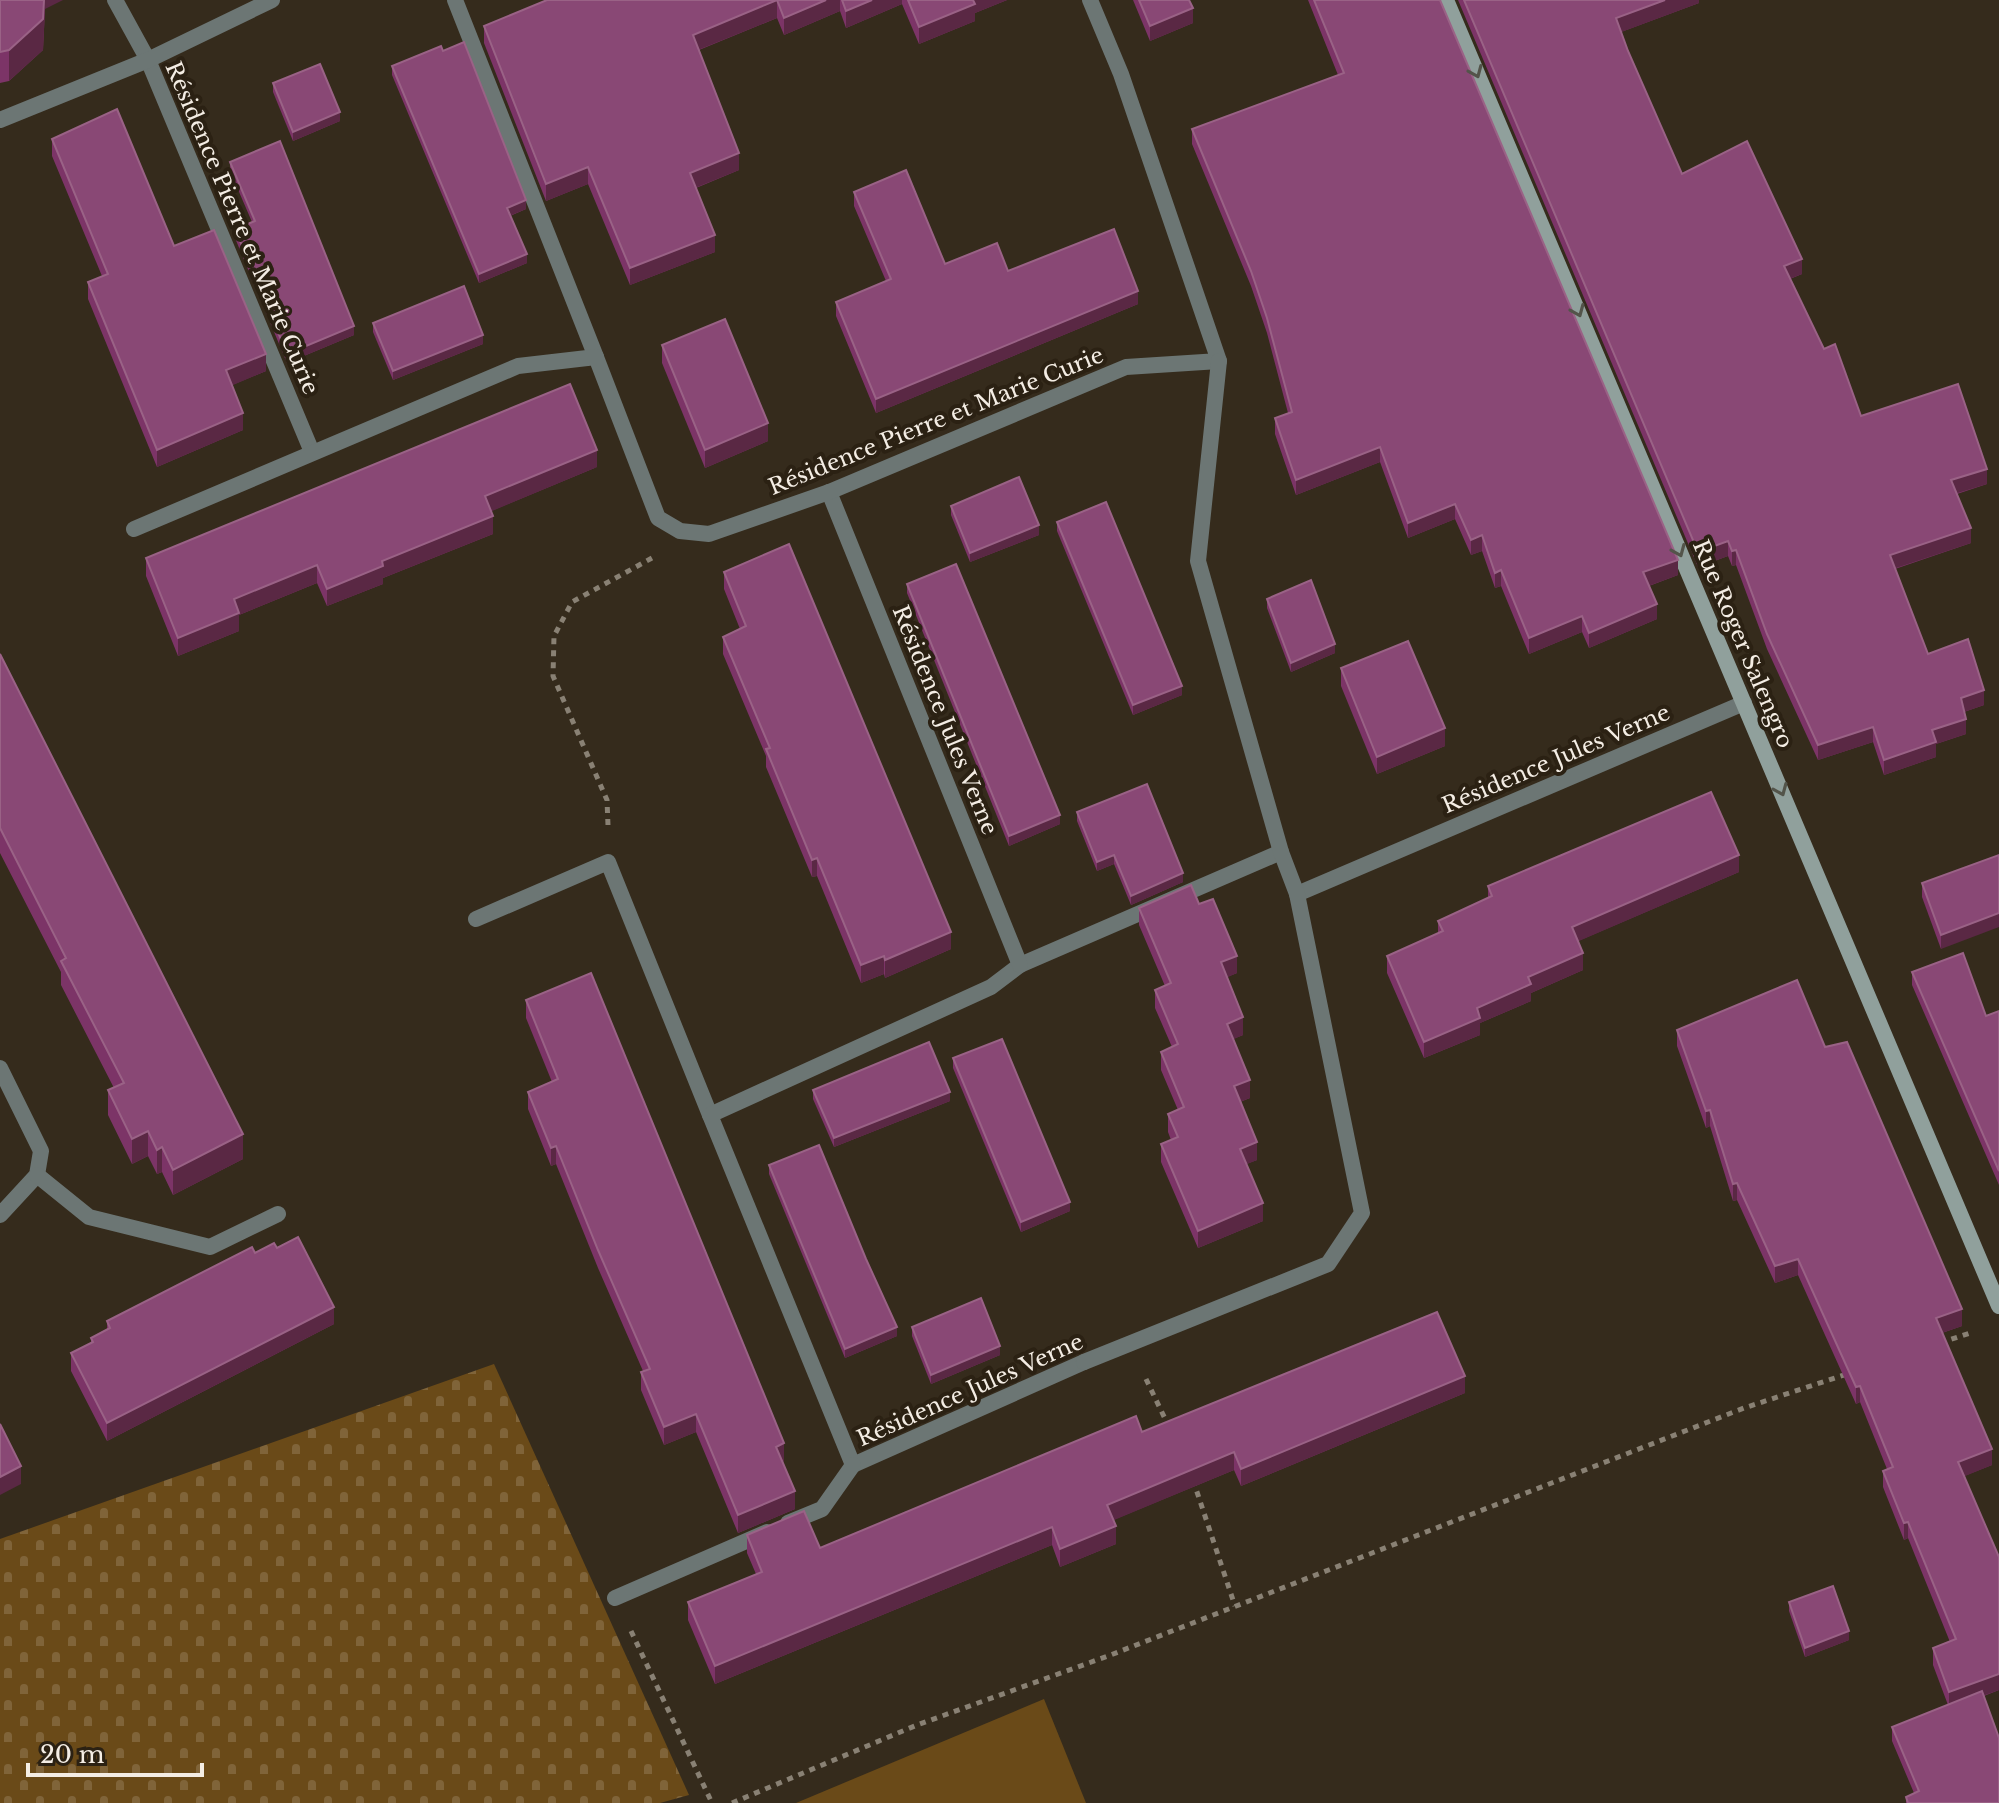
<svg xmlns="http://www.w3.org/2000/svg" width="1999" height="1803" font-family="'Libre Baskerville',serif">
  <defs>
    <pattern id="cemetery-stones" width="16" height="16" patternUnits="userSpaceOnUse" patternTransform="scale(2)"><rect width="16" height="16" fill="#6a4a18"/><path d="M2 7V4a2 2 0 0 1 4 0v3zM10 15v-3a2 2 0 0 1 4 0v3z" fill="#806439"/></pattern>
  </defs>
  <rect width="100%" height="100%" fill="#352b1c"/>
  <polygon fill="url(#cemetery-stones)" points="494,1364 689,1795 660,1803 0,1803 0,1539"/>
  <polygon fill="#6a4a18" points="1044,1699 1086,1803 796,1803"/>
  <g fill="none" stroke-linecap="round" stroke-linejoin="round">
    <g stroke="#898174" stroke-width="5" stroke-dasharray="6 6" stroke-linecap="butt">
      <polyline points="608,825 607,800 553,676 554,636 572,602 652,558"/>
      <polyline points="1940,1343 1973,1332"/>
      <polyline points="1146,1379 1169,1427"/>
      <polyline points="1193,1480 1235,1606"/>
      <polyline points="631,1631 712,1803"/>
      <polyline points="732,1803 917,1725 1108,1656 1744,1408 1847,1374"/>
    </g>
    <g stroke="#6c7674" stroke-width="16">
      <polyline points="476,919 608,862 710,1115"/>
      <polyline points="0,1068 41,1151 37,1175 0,1215"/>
      <polyline points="37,1175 89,1217 210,1247 278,1214"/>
      <polyline points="1084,1362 853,1465 710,1115 991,987 1020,965 1281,852"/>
      <polyline points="788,1523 822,1509 853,1465"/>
      <polyline points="615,1598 767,1532"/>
    </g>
    <g stroke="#6c7674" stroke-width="16">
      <polyline points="115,0 148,60 312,452"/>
      <polyline points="455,0 596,357"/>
      <polyline points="0,120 148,60 272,0"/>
      <polyline points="829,492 1020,965"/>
      <polyline points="134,529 518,366 596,357 658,518 680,531 709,534 829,492 1126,367 1219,361 1121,74 1090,0"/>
      <polyline points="1297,894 1744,703"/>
      <polyline points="1084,1362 1328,1264 1362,1213 1297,894 1281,852 1198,561 1219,361"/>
    </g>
    <polyline stroke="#90a09c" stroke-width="16" points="1446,0 1999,1306"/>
  </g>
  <g fill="#7c3467">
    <polygon points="0,0 45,9 43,50 9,81 0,83"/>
    <polygon points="547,0 1007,0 975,13 975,21 919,44 902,4 846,28 840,11 784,35 777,18 699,50 739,170 696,188 715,252 630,285 588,184 546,201 484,43 484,26"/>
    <polygon points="1133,0 1189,0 1193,23 1150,41"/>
    <polygon points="1308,0 1440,0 1678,575 1649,586 1657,619 1589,648 1582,632 1529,654 1501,586 1495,588 1482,551 1471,555 1455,519 1408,538 1380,462 1296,495 1275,434 1275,418 1288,413 1267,333 1251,286 1192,144 1192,129 1338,75"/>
    <polygon points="1458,0 1699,0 1699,3 1621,32 1628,51 1682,174 1802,274 1790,279 1824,349 1861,416 1987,484 1957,494 1971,543 1895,569 1928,654 1984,705 1964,712 1966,734 1936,744 1936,757 1884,775 1873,742 1818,760 1767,649 1736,565 1732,566 1728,556 1698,567"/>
    <polygon points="443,51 526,209 510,216 527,263 479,283 392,75 392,66"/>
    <polygon points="273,83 340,121 293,141 273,92"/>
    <polygon points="52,139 174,246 266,371 232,385 243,430 157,467 88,299 88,282 102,276 52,156"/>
    <polygon points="230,162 354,335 287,363 235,238 235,229 252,222 230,171"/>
    <polygon points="854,192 945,264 1008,271 1138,304 876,413 836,316 836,302 886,281 854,206"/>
    <polygon points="373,323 483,344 393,380 373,332"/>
    <polygon points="662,345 768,441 705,468 662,363"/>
    <polygon points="597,467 491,511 493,534 383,578 383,584 327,606 317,583 239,615 239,631 178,656 146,576 146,558"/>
    <polygon points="951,506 1039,535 970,562 951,515"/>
    <polygon points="1057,522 1182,695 1133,715 1057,531"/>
    <polygon points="724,572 951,949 885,978 884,974 861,983 817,876 812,877 766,767 766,756 723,654 723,637 740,629 724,589"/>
    <polygon points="907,584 1060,824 1009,846 907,593"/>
    <polygon points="1267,599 1335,653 1291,672 1267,608"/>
    <polygon points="0,654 243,1159 173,1195 162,1172 157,1174 148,1156 132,1164 108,1115 108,1090 114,1088 61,985 61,972 0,853"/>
    <polygon points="1341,668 1445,746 1377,774 1341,686"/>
    <polygon points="1077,812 1183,882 1131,905 1114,864 1097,871 1077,821"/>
    <polygon points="1999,855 1941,949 1922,897 1922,883"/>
    <polygon points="1739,872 1578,941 1583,970 1531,993 1531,1001 1480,1023 1480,1035 1424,1058 1387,973 1387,956 1438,933 1438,921 1488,898 1488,886"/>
    <polygon points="1199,904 1237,973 1227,977 1243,1035 1233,1039 1250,1098 1240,1102 1257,1160 1246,1164 1263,1221 1198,1248 1161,1162 1161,1144 1171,1140 1168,1132 1168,1114 1178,1110 1161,1070 1161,1052 1172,1047 1155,1008 1155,990 1165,986 1139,925 1139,908"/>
    <polygon points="1912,972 1986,1016 1999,1011 1999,1185 1912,985"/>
    <polygon points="526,1000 784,1461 782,1462 795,1509 738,1533 696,1432 664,1445 641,1390 641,1372 643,1371 598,1268 556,1164 551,1166 528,1109 528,1092 552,1082 526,1018"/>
    <polygon points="1677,1030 1825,1047 1962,1326 1942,1333 1992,1465 1964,1476 1999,1690 1984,1696 1999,1803 1906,1803 1906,1797 1914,1793 1892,1741 1892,1727 1948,1705 1933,1665 1933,1648 1950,1642 1908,1538 1904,1540 1883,1487 1883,1471 1887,1469 1860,1402 1856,1404 1798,1275 1775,1283 1737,1200 1733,1201 1710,1126 1706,1128 1677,1046"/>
    <polygon points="953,1058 1070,1211 1021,1232 953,1068"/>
    <polygon points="813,1090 950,1101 834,1147 813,1099"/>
    <polygon points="769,1165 897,1336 845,1358 769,1174"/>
    <polygon points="277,1248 334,1324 107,1441 71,1371 71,1353 91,1344 91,1338 107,1329 107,1321 255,1253"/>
    <polygon points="912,1327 1000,1355 931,1384 912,1336"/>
    <polygon points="1465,1393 1241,1486 1234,1470 1113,1520 1116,1544 1060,1567 1052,1545 715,1684 688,1620 688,1602 756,1574 747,1553 747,1535 820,1548 1142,1432"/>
    <polygon points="1789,1602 1849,1640 1805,1657 1789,1611"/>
  </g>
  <g fill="#5a2844">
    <polygon points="44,0 63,0 45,9 43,50 9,81 9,50"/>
    <polygon points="777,0 777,18 693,52 693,35"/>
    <polygon points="826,0 840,0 840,11 784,35 784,18"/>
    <polygon points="872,0 902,0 902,4 846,28 846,11"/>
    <polygon points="971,0 1007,0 975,13 975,21 919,44 919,27"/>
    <polygon points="1665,0 1699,0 1699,3 1616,34 1616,18"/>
    <polygon points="1193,8 1193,23 1150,41 1150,26"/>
    <polygon points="340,112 340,121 293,141 293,132"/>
    <polygon points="739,153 739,170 690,190 690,173"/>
    <polygon points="588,167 588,184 546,201 546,184"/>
    <polygon points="526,200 526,209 507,217 507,208"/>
    <polygon points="715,235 715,252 630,285 630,268"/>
    <polygon points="527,254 527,263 479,283 479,274"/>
    <polygon points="1802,259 1802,274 1784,281 1784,266"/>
    <polygon points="1138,291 1138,304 876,413 876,399"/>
    <polygon points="354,326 354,335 287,363 287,354"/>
    <polygon points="483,335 483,344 393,380 393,371"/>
    <polygon points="266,354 266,371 226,388 226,370"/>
    <polygon points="243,413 243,430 157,467 157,450"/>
    <polygon points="768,423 768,441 705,468 705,450"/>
    <polygon points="1380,447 1380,462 1296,495 1296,480"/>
    <polygon points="597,450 597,467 485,514 485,496"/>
    <polygon points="1987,469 1987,484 1951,495 1951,480"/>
    <polygon points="1455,504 1455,519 1408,538 1408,523"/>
    <polygon points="493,516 493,534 383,578 383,584 327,606 327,589 382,561"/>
    <polygon points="1039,525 1039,535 970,562 970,553"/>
    <polygon points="1971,528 1971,543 1890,570 1890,555"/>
    <polygon points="1482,535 1482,551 1471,555 1471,540"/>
    <polygon points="1728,541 1728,556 1698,567 1698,552"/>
    <polygon points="1736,550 1736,565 1732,566 1732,551"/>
    <polygon points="1678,560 1678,575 1643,588 1643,572"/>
    <polygon points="317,565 317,583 239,615 239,631 178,656 178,638 234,599"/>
    <polygon points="1501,570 1501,586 1495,588 1495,573"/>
    <polygon points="1657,604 1657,619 1589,648 1589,633"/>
    <polygon points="1582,616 1582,632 1529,654 1529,638"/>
    <polygon points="1335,644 1335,653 1291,672 1291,663"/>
    <polygon points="1182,686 1182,695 1133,715 1133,705"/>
    <polygon points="1984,690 1984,705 1961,713 1961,698"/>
    <polygon points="1966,719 1966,734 1936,744 1936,757 1884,775 1884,760 1932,730"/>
    <polygon points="1873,727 1873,742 1818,760 1818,745"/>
    <polygon points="1445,728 1445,746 1377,774 1377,757"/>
    <polygon points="1060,815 1060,824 1009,846 1009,836"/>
    <polygon points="1114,855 1114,864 1097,871 1097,862"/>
    <polygon points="1739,855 1739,872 1572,944 1572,927"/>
    <polygon points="817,858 817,876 812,877 812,860"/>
    <polygon points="1183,873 1183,882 1131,905 1131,896"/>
    <polygon points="1999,913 1999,927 1941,949 1941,935"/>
    <polygon points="951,932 951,949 885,978 885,960"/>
    <polygon points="1583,953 1583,970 1531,993 1531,1001 1480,1023 1480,1035 1424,1058 1424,1042 1477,1008 1528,977"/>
    <polygon points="884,956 884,974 861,983 861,965"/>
    <polygon points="1237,956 1237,973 1221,980 1221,962"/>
    <polygon points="1243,1017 1243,1035 1227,1042 1227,1024"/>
    <polygon points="1250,1080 1250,1098 1234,1104 1234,1086"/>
    <polygon points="950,1092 950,1101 834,1147 834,1138"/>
    <polygon points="1710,1110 1710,1126 1706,1128 1706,1111"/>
    <polygon points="148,1131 148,1156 132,1164 132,1139"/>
    <polygon points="243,1134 243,1159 173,1195 173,1170"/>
    <polygon points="1257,1142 1257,1160 1240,1167 1240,1149"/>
    <polygon points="556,1146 556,1164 551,1166 551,1148"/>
    <polygon points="162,1147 162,1172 157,1174 157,1150"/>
    <polygon points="1737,1183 1737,1200 1733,1201 1733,1184"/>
    <polygon points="1070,1202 1070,1211 1021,1232 1021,1222"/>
    <polygon points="1263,1203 1263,1221 1198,1248 1198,1231"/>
    <polygon points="1798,1259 1798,1275 1775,1283 1775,1266"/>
    <polygon points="334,1307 334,1324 107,1441 107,1423"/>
    <polygon points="1962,1309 1962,1326 1936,1335 1936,1318"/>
    <polygon points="897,1327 897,1336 845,1358 845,1349"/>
    <polygon points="1000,1346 1000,1355 931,1384 931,1375"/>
    <polygon points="1465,1376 1465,1393 1241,1486 1241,1469"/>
    <polygon points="1860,1386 1860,1402 1856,1404 1856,1387"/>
    <polygon points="696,1414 696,1432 664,1445 664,1427"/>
    <polygon points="784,1443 784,1461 776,1464 776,1447"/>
    <polygon points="1992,1449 1992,1465 1958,1479 1958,1462"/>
    <polygon points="1234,1452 1234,1470 1107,1523 1107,1505"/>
    <polygon points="21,1466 21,1484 0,1495 0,1477"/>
    <polygon points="795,1491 795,1509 738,1533 738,1515"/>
    <polygon points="1908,1522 1908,1538 1904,1540 1904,1523"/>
    <polygon points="1116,1526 1116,1544 1060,1567 1060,1549"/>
    <polygon points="1052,1527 1052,1545 715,1684 715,1666"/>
    <polygon points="1849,1631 1849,1640 1805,1657 1805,1648"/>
    <polygon points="1999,1674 1999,1690 1949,1708 1949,1692"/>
  </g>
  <g fill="#894875" stroke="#9a6286" stroke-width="2">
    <polygon points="0,0 44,0 43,19 9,50 0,52"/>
    <polygon points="547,0 826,0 784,18 777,0 693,35 739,153 690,173 715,235 630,268 588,167 546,184 484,26"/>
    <polygon points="842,0 872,0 846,11"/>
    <polygon points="908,0 973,0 975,4 919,27"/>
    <polygon points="1139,0 1189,0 1193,8 1150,26"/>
    <polygon points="1314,0 1440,0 1678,560 1643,572 1657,604 1589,633 1582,616 1529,638 1501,570 1495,573 1482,535 1471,540 1455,504 1408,523 1380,447 1296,480 1275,418 1292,412 1267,318 1251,271 1192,129 1344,73"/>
    <polygon points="1464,0 1665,0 1616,18 1628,51 1682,174 1747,141 1802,259 1784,266 1824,349 1835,344 1861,416 1958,384 1987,469 1951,480 1971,528 1890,555 1928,654 1968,639 1984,690 1961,698 1966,719 1932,730 1936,742 1884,760 1873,727 1818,745 1767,634 1736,550 1732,551 1728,541 1698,552"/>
    <polygon points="464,42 526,200 507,208 527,254 479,274 392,66 441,46 443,51"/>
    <polygon points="320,64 340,112 293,132 273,83"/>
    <polygon points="117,109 174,246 214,230 266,354 226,370 243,413 157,450 88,282 108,274 52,139"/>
    <polygon points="280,141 354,326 287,354 235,229 255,221 230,162"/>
    <polygon points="906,170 945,264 997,243 1008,271 1114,229 1138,291 876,399 836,302 891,279 854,192"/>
    <polygon points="464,286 483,335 393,371 373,323"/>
    <polygon points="725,319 768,423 705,450 662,345"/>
    <polygon points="570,384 597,450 485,496 493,516 382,561 383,566 327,589 317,565 234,599 239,613 178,638 146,558"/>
    <polygon points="1019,477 1039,525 970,553 951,506"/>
    <polygon points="1106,502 1182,686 1133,705 1057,522"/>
    <polygon points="789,544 951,932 885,960 884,956 861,965 817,858 812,860 766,749 770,748 723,637 746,626 724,572"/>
    <polygon points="956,564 1060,815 1009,836 907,584"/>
    <polygon points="1311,580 1335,644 1291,663 1267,599"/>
    <polygon points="1408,641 1445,728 1377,757 1341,668"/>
    <polygon points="0,654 243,1134 173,1170 162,1147 157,1150 148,1131 132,1139 108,1090 124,1083 61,961 66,958 0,828"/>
    <polygon points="1147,784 1183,873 1131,896 1114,855 1097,862 1077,812"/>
    <polygon points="1711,792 1739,855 1572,927 1583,953 1528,977 1531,984 1477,1008 1480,1018 1424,1042 1387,956 1443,931 1438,921 1492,896 1488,886"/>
    <polygon points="1999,855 1999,913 1941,935 1922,883"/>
    <polygon points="1191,885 1199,904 1213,899 1237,956 1221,962 1243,1017 1227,1024 1250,1080 1234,1086 1257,1142 1240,1149 1263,1203 1198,1231 1161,1144 1178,1137 1168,1114 1184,1107 1161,1052 1178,1044 1155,990 1171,983 1139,908"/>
    <polygon points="1963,953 1986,1016 1999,1011 1999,1171 1912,972"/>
    <polygon points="591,973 784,1443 776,1447 795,1491 738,1515 696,1414 664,1427 641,1372 650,1369 598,1250 556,1146 551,1148 528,1092 558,1079 526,1000"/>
    <polygon points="1797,980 1825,1047 1847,1042 1962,1309 1936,1318 1992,1449 1958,1462 1999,1557 1999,1674 1949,1692 1933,1648 1956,1639 1908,1522 1904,1523 1883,1471 1893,1467 1860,1386 1856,1387 1798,1259 1775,1266 1737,1183 1733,1184 1710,1110 1706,1111 1677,1030"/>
    <polygon points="1002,1039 1070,1202 1021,1222 953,1058"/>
    <polygon points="929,1042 950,1092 834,1138 813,1090"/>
    <polygon points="819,1145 866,1259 897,1327 845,1349 769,1165"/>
    <polygon points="298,1237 334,1307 107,1423 71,1353 93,1342 91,1338 110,1328 107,1321 252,1247 255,1253 274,1243 277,1248"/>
    <polygon points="981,1298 1000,1346 931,1375 912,1327"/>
    <polygon points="1437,1312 1465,1376 1241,1469 1234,1452 1107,1505 1116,1526 1060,1549 1052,1527 715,1666 688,1602 762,1572 747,1535 804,1511 820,1548 1136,1416 1142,1432"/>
    <polygon points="0,1424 21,1466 0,1477"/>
    <polygon points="1833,1586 1849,1631 1805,1648 1789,1602"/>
    <polygon points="1982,1691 1999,1738 1999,1803 1908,1803 1906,1797 1919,1791 1892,1727"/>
  </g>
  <defs><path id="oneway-chevron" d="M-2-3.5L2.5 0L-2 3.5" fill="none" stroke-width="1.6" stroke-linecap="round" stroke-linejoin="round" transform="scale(2)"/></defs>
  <g stroke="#53544a">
    <use href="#oneway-chevron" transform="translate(1476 72) rotate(67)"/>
    <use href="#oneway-chevron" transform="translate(1578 311) rotate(67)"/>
    <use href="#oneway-chevron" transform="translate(1679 551) rotate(67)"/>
    <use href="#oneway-chevron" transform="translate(1781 790) rotate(67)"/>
  </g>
  <g text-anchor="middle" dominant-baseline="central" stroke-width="8" stroke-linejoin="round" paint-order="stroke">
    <g font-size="22" fill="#f4ede4" stroke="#2b2113">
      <text transform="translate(242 228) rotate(67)">Résidence Pierre et Marie Curie</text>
      <text transform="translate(936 421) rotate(-22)">Résidence Pierre et Marie Curie</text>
      <text transform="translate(1743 644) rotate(67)">Rue Roger Salengro</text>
      <text transform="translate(945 720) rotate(68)">Résidence Jules Verne</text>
      <text transform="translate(1556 759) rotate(-23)">Résidence Jules Verne</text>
      <text transform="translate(970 1390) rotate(-24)">Résidence Jules Verne</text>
    </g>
  </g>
  <path d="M28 1763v12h174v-12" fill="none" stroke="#f4ede4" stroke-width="4"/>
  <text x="40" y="1763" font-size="24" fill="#f4ede4" stroke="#2b2113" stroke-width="6" paint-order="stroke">20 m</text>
</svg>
